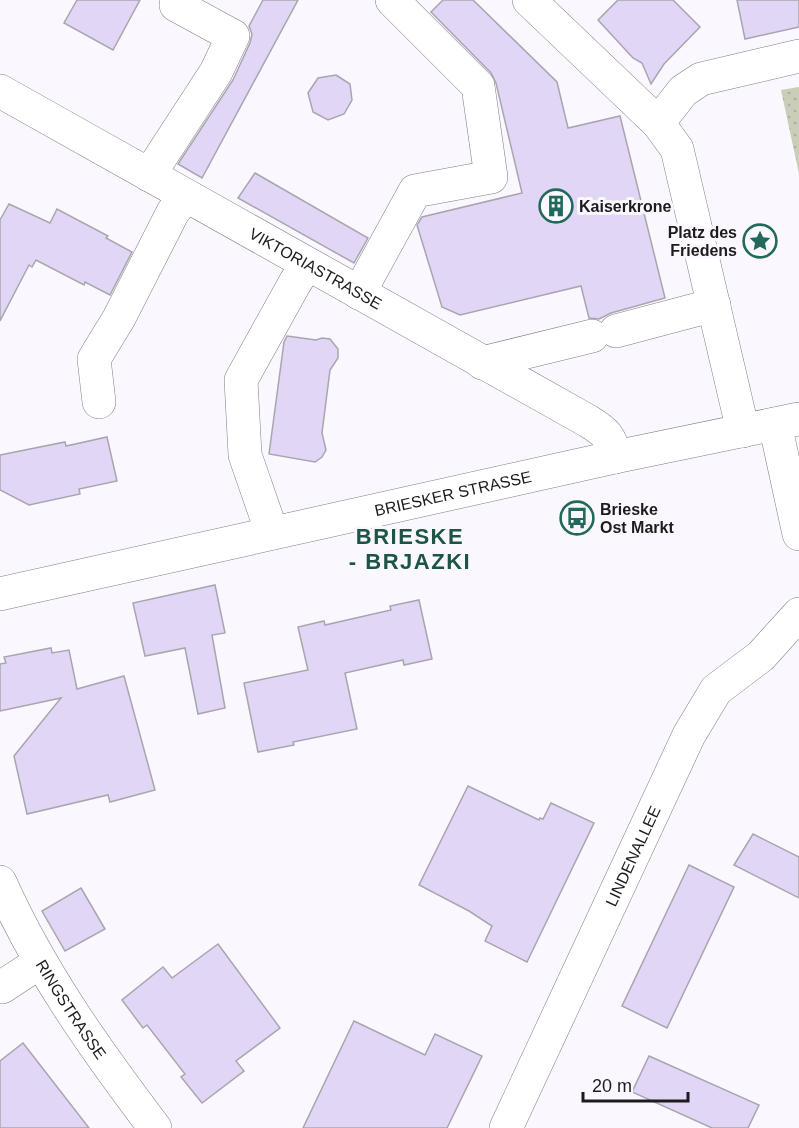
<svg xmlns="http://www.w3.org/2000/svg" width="799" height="1128" font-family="Helvetica,sans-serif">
  <defs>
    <pattern id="grass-dots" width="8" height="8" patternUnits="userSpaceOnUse" patternTransform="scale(1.5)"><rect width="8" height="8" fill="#caceb9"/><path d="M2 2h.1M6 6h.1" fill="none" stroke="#adb09f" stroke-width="1.8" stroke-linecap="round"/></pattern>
  </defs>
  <rect width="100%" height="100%" fill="#faf8fe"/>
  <polygon fill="url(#grass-dots)" points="799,87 799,174 781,90"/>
  <g fill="#e2d6f7" stroke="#a9a5af" stroke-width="1.5">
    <polygon points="77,0 140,0 113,50 64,23"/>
    <polygon points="263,0 298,0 202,178 178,164 233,80 250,43 252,34 249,26"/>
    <polygon points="443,0 473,0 557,82 568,128 620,116 665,298 611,313 599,319 589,318 581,286 460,315 442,307 417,225 422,217 522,193 496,83 491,73 431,12"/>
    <polygon points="618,0 673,0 700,27 664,64 651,84 642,63 633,58 598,20"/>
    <polygon points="737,0 799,0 799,27 745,39"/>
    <polygon points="336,75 350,84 352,100 344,114 328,120 313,112 308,93 318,78"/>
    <polygon points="255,173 368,238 354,263 238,198"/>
    <polygon points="9,204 50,223 57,209 108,236 106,238 132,252 110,295 85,282 84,285 36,260 32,267 29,265 0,321 0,220"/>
    <polygon points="287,336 316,340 322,338 330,339 338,349 338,358 330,370 322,433 326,450 322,457 315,462 269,454 284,342"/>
    <polygon points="107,437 117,481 79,489 80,494 29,505 0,490 0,455 65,442 66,446"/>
    <polygon points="215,585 225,633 212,635 225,708 198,714 185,648 145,656 133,603"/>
    <polygon points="419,600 432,659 404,665 403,660 345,673 357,729 293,742 294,745 258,752 244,683 308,670 298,627 324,621 325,625 391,610 390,606"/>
    <polygon points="51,648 52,653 69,650 77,689 124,676 155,790 110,802 108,795 27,814 14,756 61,698 0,711 0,664 6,663 4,657"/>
    <polygon points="468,786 539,820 540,818 543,819 551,803 594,823 527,962 485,941 492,926 469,911 419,885"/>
    <polygon points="753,834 799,857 799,898 734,865"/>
    <polygon points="689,865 734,887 667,1028 622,1006"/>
    <polygon points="81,888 105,929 65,951 42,911"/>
    <polygon points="218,944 280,1028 236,1061 244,1071 202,1103 181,1077 185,1074 147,1025 143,1028 122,1000 163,967 172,978"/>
    <polygon points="354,1021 425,1055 435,1034 482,1056 447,1128 303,1128"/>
    <polygon points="23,1043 89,1128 0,1128 0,1061"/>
    <polygon points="649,1056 759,1105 748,1128 712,1128 632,1092"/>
  </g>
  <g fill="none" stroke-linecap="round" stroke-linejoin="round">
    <defs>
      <g id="minor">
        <polyline points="529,0 658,123 677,149 743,431"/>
        <path id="s1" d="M0 91 588 421C606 432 611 437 615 457"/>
        <polyline points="658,123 683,91 701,79 799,56"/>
        <polyline points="149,175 216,72 233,36 176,5"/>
        <polyline points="359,293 415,191 491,177 478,86 392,0"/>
        <polyline points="616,331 714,305"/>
        <polyline points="482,363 592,336"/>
        <polyline points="99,402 94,359 119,318 173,212 186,196"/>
        <polyline points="775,424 799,534"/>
        <polyline points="272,533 245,455 241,380 296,281 307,265"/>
        <path id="s2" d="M0 882C40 972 96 1050 155 1128"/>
        <polyline points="2,987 40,962"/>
        <path id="s3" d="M506 1128 689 735 716 690 761 656 799 614"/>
      </g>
      <g id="major">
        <path id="s4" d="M0 594 615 457 799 419"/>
      </g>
    </defs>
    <use href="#minor" stroke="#7f7c86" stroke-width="34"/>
    <use href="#major" stroke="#7f7c86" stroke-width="34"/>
    <use href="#minor" stroke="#fff" stroke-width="33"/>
    <use href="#major" stroke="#fff" stroke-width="33"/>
  </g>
  <defs>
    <symbol id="building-ring" viewBox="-11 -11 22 22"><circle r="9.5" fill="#faf8fe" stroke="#22685b" stroke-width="1.5"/><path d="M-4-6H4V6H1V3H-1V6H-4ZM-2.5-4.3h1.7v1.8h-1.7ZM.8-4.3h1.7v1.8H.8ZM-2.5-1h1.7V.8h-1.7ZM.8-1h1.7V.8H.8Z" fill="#22685b"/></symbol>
    <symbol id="sight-ring" viewBox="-11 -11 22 22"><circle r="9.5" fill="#faf8fe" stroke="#22685b" stroke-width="1.5"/><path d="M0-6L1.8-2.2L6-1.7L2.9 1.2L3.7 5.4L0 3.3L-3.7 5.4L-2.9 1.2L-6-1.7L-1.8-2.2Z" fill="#22685b"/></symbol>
    <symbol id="bus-ring" viewBox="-11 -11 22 22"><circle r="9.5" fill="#faf8fe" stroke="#22685b" stroke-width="1.5"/><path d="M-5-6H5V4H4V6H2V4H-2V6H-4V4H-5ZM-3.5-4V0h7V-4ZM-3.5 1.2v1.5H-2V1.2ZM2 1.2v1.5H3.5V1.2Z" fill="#22685b"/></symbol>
  </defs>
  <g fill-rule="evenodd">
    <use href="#building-ring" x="537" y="187" width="38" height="38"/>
    <use href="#sight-ring" x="741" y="222" width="38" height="38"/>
    <use href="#bus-ring" x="558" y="499" width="38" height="38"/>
  </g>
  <g text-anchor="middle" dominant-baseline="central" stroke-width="6" stroke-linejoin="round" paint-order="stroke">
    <g font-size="16" font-weight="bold" fill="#1d1b1f" stroke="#faf8fe" text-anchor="start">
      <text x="579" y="206">Kaiserkrone</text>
      <text x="737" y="232" text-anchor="end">Platz des<tspan x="737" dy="18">Friedens</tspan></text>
      <text x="600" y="509">Brieske<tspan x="600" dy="18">Ost Markt</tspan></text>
    </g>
    <g font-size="16" fill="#1d1b1f" stroke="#faf8fe">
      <text stroke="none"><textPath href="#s1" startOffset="362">VIKTORIASTRASSE</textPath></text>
      <text stroke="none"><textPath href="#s4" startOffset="464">BRIESKER STRASSE</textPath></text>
      <text stroke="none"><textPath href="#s3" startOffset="300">LINDENALLEE</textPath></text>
      <text stroke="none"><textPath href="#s2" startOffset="146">RINGSTRASSE</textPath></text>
    </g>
    <g font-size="22" font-weight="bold" letter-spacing="1.5" fill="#1d5349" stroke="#faf8fe">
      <text x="410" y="536">BRIESKE<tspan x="410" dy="25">- BRJAZKI</tspan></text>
    </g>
  </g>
  <path d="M583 1092v9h105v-9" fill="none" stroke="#1d1b1f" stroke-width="3"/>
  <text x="592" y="1092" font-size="18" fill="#1d1b1f" stroke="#faf8fe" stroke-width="4.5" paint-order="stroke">20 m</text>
</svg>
